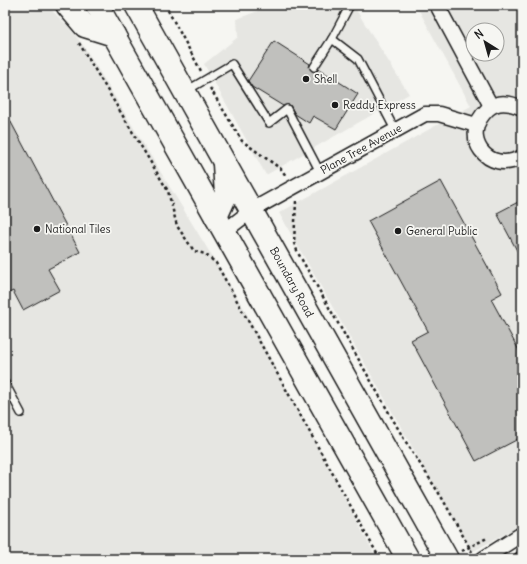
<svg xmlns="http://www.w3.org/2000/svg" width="527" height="564" font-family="Delius,sans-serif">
  <rect width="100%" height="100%" fill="#f6f6f2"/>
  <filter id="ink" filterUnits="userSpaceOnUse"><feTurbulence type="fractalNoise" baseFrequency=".025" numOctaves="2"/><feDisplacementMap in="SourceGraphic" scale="8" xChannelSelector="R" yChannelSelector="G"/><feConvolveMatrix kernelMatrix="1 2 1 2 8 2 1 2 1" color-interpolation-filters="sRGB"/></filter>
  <g filter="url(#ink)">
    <g fill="#e6e6e2" fill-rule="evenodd">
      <polygon points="5,5 46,5 68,26 85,48 243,307 377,559 5,559"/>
      <polygon points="273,5 353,5 409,94 266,175 204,64 238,37 237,19"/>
      <path d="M416 5H522V524L472 552 279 213 471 106ZM473 30H497V54H473Z"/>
    </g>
    <g fill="#c0c0bd" stroke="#1c1c1c">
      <polygon points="274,41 310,64 309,67 312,71 316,72 319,69 358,94 336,129 313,116 309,123 295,114 290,105 283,106 252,87 248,81"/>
      <polygon points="5,111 80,252 48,269 60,290 23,310 13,291 5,295"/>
      <polygon points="441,181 502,293 491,299 522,356 522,437 476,461 411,340 428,331 368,221"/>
      <polygon points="522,200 522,260 497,213"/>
    </g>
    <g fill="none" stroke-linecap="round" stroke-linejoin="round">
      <defs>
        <g id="service">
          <polyline points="332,39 358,59 395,130"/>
          <polyline points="314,67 332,39 350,5"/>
          <polyline points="186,91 232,64 269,123 287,109 320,172"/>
          <polyline points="5,383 21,413"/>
        </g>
        <g id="minor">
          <polyline points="437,5 491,106"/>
          <path d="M522 108C511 103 498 100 488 109 458 136 488 176 522 157"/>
          <polyline points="225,231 252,210 425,114 439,114 476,125"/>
          <polyline points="483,559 522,534"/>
          <polyline points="521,559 522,559"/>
        </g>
        <g id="primary">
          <polyline points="67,5 85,26 114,35"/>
          <polyline points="97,5 408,559"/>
          <polyline points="136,5 447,559"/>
          <polyline points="216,217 226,195 224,164"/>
        </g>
      </defs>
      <use href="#service" stroke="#1c1c1c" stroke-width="10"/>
      <use href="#minor" stroke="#1c1c1c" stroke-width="17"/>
      <use href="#primary" stroke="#1c1c1c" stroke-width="25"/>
      <g stroke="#1c1c1c" stroke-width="2.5" stroke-dasharray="3 3" stroke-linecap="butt">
        <polyline points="165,5 201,71"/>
        <polyline points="79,43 168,191 177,226 194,251 205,254 216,263 380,559"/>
        <polyline points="210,88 242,141 281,169 286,176"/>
        <polyline points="296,201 294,243 298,253 404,439 442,498 472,552"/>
        <polyline points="462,551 487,538"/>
      </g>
      <use href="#service" stroke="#f6f6f2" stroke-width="7"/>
      <use href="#minor" stroke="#f6f6f2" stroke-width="14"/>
      <use href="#primary" stroke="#f6f6f2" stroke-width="22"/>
    </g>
  </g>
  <g fill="#1c1c1c" stroke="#f6f6f2" stroke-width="1.5">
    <circle cx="306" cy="79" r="4"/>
    <circle cx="335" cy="105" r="4"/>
    <circle cx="37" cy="229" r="4"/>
    <circle cx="398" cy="231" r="4"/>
  </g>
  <g text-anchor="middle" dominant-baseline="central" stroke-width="3.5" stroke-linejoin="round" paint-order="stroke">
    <g font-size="11" fill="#1c1c1c" stroke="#f6f6f2" text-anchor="start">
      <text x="314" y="79">Shell</text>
      <text x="343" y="105">Reddy Express</text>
      <text x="45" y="229">National Tiles</text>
      <text x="406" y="231">General Public</text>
    </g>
    <g font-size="11" fill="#1c1c1c" stroke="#f6f6f2">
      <text transform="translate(361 149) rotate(-29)">Plane Tree Avenue</text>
      <text transform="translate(292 282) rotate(61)">Boundary Road</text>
    </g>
  </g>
  <rect width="527" height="564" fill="none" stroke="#f6f6f2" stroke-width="20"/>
  <rect x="10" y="10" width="507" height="544" fill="none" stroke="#1c1c1c" stroke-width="1.5" filter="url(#ink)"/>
  <g transform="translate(485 42) rotate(323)"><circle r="19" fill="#f6f6f2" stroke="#9f9f9c"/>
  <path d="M0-3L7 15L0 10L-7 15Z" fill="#1c1c1c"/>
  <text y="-6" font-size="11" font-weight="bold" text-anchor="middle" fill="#1c1c1c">N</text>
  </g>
</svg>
